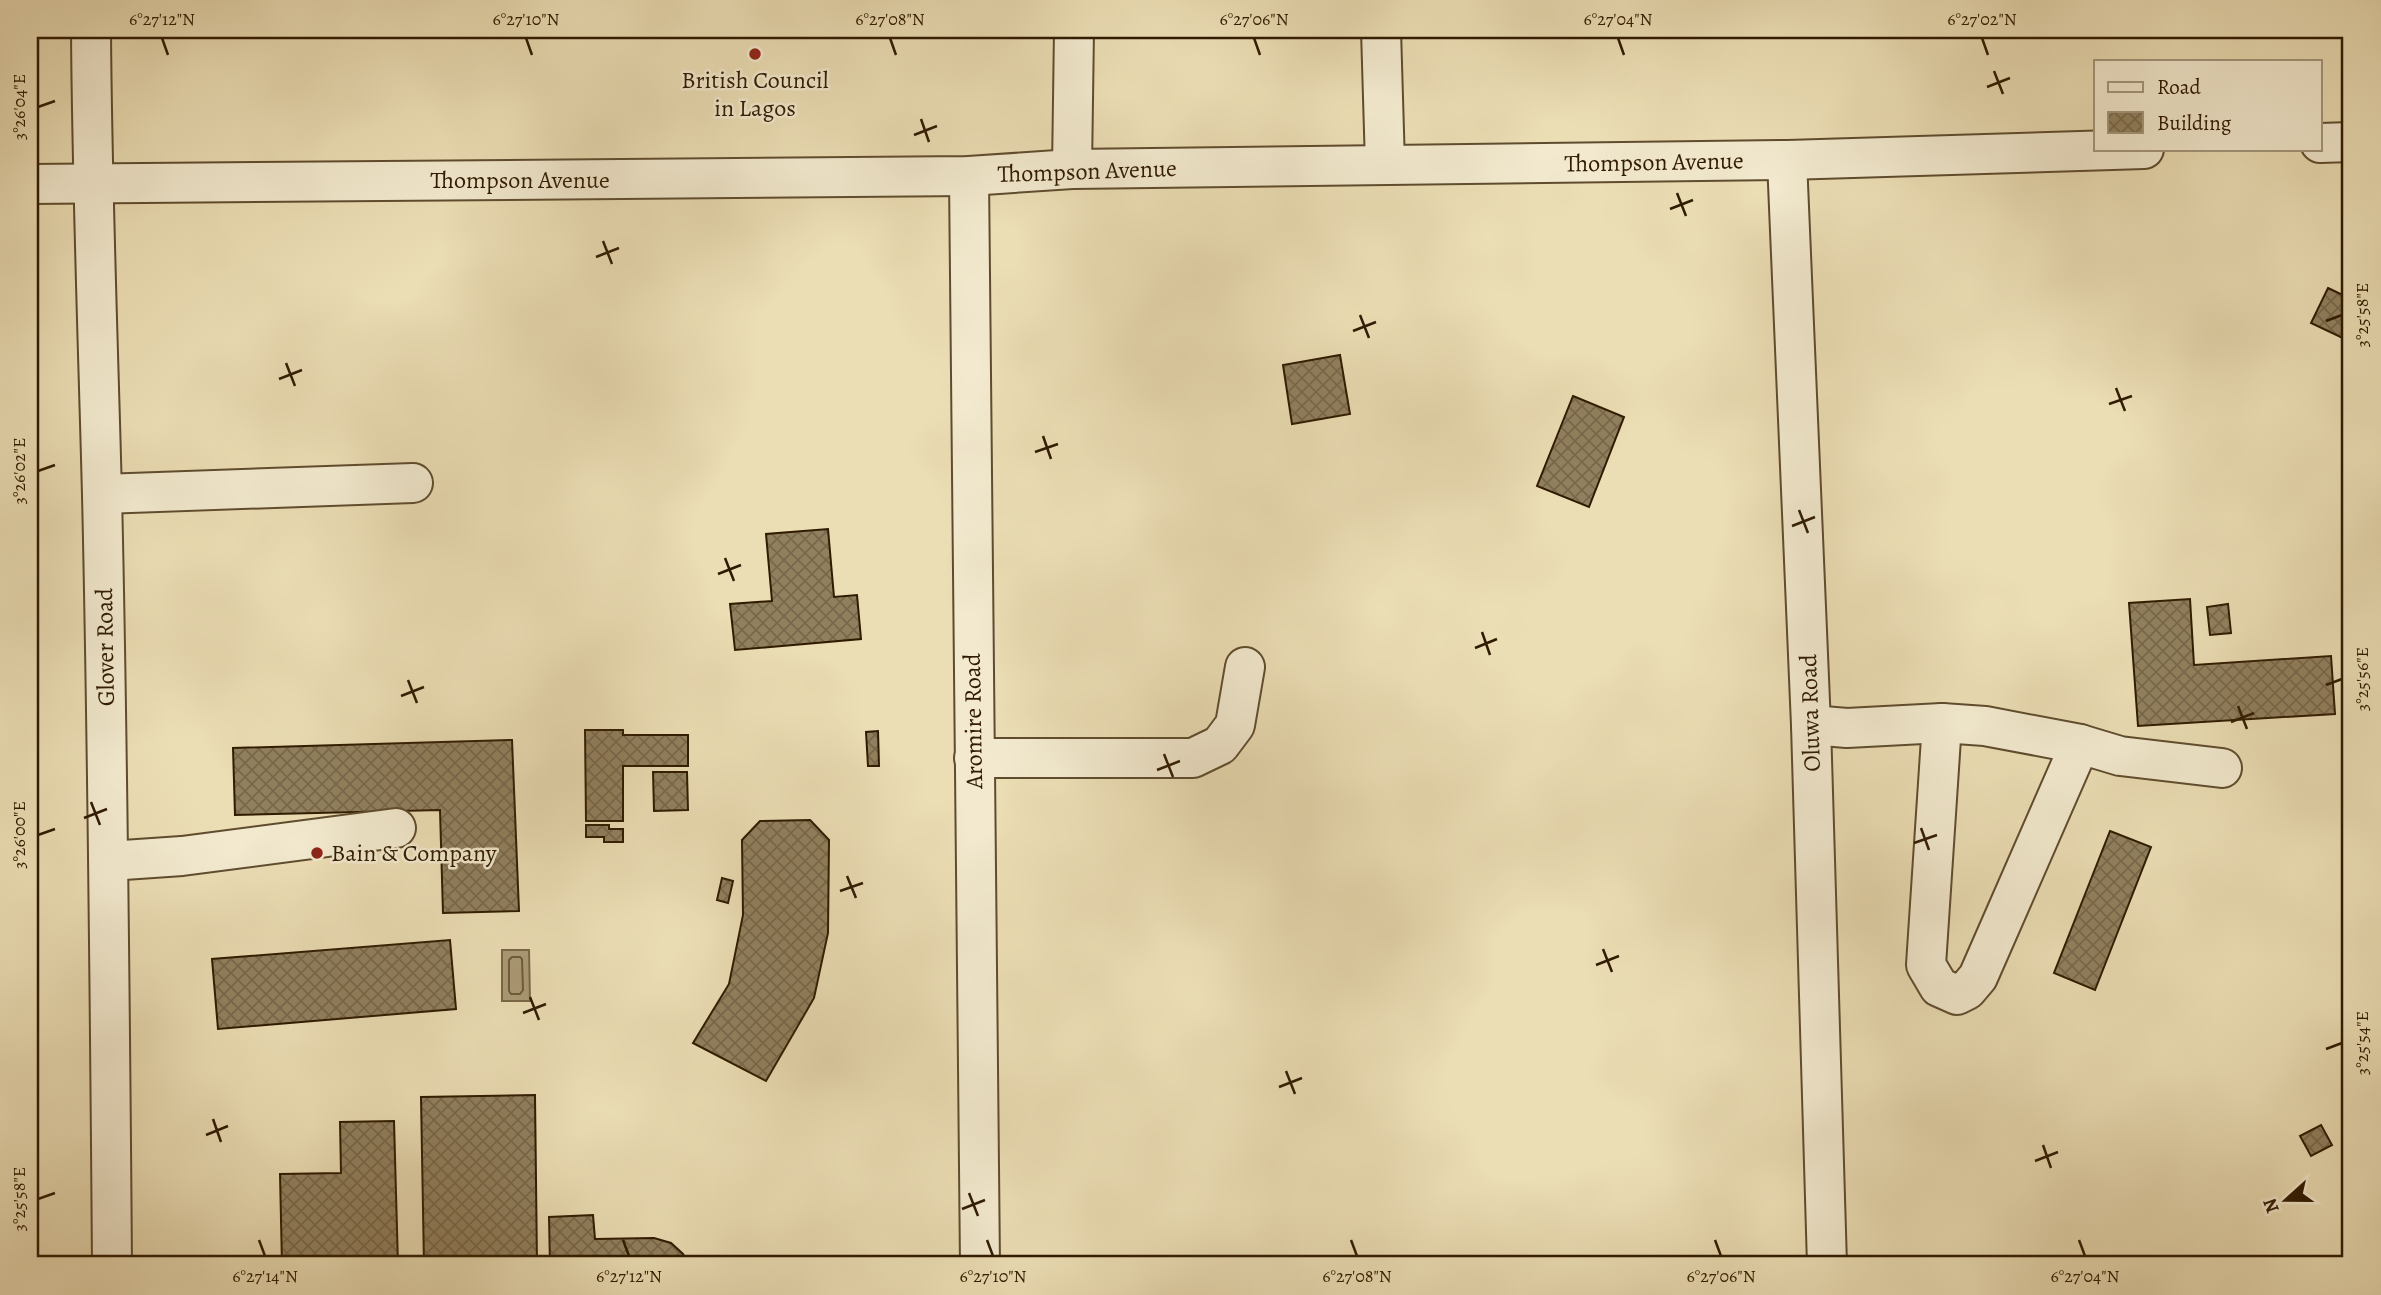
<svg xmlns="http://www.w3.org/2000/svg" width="2381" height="1295" font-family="Alegreya,serif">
  <defs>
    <pattern id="building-cross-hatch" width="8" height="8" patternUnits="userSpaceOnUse" patternTransform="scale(1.75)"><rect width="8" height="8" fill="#91805e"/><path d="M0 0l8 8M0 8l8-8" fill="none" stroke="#77684b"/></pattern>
  </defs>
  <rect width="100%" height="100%" fill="#ebddb4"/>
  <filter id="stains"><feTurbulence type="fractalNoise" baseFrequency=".00286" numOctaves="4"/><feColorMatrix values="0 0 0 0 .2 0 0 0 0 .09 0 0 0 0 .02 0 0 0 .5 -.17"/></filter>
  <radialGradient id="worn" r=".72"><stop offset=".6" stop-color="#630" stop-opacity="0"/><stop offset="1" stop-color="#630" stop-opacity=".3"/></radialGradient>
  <polygon fill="#ab9b77" stroke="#7a6848" stroke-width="2" points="502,950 529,950 530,1001 502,1001"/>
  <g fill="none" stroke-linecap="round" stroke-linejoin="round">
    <polygon stroke="#6e5b3c" stroke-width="2" points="512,957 520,957 522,959 523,990 520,994 511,994 509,991 509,960"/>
  </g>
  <g fill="url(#building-cross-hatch)" stroke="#301b01" stroke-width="2">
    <polygon points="2328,288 2351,299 2351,342 2311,323"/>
    <polygon points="1340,355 1350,414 1292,424 1283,365"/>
    <polygon points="1573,396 1624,417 1589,507 1537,486"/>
    <polygon points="828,529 834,597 857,595 861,639 735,650 730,604 772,601 766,534"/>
    <polygon points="2190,599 2194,665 2331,656 2335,714 2138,726 2129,603"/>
    <polygon points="2228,604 2231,633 2210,635 2207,607"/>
    <polygon points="585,730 623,730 623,735 688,735 688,766 623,766 623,821 586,821"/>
    <polygon points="878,731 879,766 868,766 866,732"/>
    <polygon points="512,740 519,911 443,913 440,810 235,815 233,748"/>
    <polygon points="653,772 687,772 688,810 654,811"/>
    <polygon points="810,820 829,840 828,933 814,998 766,1081 693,1043 729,984 743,915 742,840 760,821"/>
    <polygon points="586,825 609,825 609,829 623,829 623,842 604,842 604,837 586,837"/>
    <polygon points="2110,831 2151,847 2095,990 2054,973"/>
    <polygon points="722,878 733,881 728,903 717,900"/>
    <polygon points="450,940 456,1009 218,1029 212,959"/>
    <polygon points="535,1095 537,1265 424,1265 421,1097"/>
    <polygon points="394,1121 398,1265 282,1265 280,1174 341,1173 340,1122"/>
    <polygon points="2321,1125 2332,1145 2311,1156 2300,1136"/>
    <polygon points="593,1215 595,1239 654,1238 671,1243 683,1254 690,1265 550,1265 549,1217"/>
  </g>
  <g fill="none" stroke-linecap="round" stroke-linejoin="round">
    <defs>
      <g id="minor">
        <path d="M91 30C92 185 98 340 102 495 108 752 110 1009 112 1265"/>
        <polyline points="1381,30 1385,165"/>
        <polyline points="2320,143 2351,142"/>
        <polyline points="1787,160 1811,725 1827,1265"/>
        <polyline points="1072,169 1074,30"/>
        <polyline points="969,176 980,1265"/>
        <polyline points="30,184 969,176 1072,169 1787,160 2144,149"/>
        <polyline points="102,494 413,483"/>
        <polyline points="1942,723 1926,965 1939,987 1957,995 1967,990 1978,977 2080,744"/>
        <polyline points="1811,725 1847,728 1942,723 1985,726 2080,744 2120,756 2222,768"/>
        <polyline points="974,758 1193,758 1220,745 1235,725 1245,667"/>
        <polyline points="109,861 182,856 396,828"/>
      </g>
    </defs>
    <use href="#minor" stroke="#5f4c2e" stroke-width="42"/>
    <use href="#minor" stroke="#f2e9ce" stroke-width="38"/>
  </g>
  <path fill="none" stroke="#301b01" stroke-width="2.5" d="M162 38 168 55M526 38 532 55M890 38 896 55M1254 38 1260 55M1618 38 1624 55M1982 38 1988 55M1994 71 2003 94M1987 87 2010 78M38 107 55 101M921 119 929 142M914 135 937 126M1677 193 1686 216M1670 209 1693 200M603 241 612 264M596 257 619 248M1360 315 1369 338M2326 321 2342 315M1353 331 1376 322M286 363 295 386M279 379 302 370M2116 388 2125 411M2109 404 2132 396M1043 436 1051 459M1035 452 1058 444M38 471 55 465M1799 510 1808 533M1792 526 1815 517M725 558 734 581M718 574 741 565M1482 632 1490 655M1475 648 1497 639M408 680 417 703M2326 685 2342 679M401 696 424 687M2238 706 2247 729M2231 722 2254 713M1164 754 1173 777M1157 770 1180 761M91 802 100 825M84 818 107 809M1921 828 1929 850M38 835 55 829M1914 843 1937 835M847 876 856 898M840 891 863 883M1603 949 1612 972M1596 965 1619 956M530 997 539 1020M523 1013 546 1004M2326 1049 2342 1043M1286 1071 1295 1094M1279 1087 1302 1078M213 1119 221 1142M206 1135 228 1126M2043 1145 2051 1168M2035 1161 2058 1152M969 1193 978 1216M38 1199 55 1193M962 1209 985 1200M259 1240 265 1256M623 1240 629 1256M987 1240 993 1256M1351 1240 1357 1256M1715 1240 1721 1256M2079 1240 2085 1256"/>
  <g fill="#8f2418" stroke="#f2e9ce" stroke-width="2.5">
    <circle cx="755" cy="54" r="7"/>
    <circle cx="317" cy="853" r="7"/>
  </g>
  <g text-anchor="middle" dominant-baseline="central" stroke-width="5" stroke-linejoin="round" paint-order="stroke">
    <g font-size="24" fill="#301b01" stroke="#f2e9ce">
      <text x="755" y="80">British Council<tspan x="755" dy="28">in Lagos</tspan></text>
      <text x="331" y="853" text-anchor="start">Bain &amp; Company</text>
    </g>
    <g font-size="24" fill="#301b01" stroke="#f2e9ce">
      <text transform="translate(1654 162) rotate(-1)">Thompson Avenue</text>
      <text transform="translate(1087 171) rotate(-2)">Thompson Avenue</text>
      <text x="520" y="180">Thompson Avenue</text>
      <text transform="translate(105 647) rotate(-91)">Glover Road</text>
      <text transform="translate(1810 713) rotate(-92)">Oluwa Road</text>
      <text transform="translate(973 721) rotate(-91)">Aromire Road</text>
    </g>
  </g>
  <rect width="2381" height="1295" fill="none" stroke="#ebddb4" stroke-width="77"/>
  <rect x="2094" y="60" width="228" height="91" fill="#f2e9ce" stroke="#a4977c" stroke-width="2"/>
  <rect x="2108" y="82" width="35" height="10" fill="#f2e9ce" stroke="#a4977c" stroke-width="2"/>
  <text x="2157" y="94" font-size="21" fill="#301b01">Road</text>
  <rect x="2108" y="112" width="35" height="21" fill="url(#building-cross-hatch)" stroke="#a4977c" stroke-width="2"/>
  <text x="2157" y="130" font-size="21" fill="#301b01">Building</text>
  <g transform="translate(2286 1200) rotate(249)" stroke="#f2e9ce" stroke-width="5" paint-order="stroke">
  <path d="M0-5L12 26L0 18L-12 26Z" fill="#301b01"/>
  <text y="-10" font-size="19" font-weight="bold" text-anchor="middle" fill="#301b01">N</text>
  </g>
  <rect x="38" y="38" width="2304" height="1218" fill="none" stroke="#301b01" stroke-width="2.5"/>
  <g font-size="18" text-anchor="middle" fill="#301b01">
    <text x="162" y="25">6°27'12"N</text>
    <text x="526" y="25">6°27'10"N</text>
    <text x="890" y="25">6°27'08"N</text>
    <text x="1254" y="25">6°27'06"N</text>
    <text x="1618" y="25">6°27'04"N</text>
    <text x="1982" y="25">6°27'02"N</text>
    <text transform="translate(19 107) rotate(-90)" y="6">3°26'04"E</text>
    <text transform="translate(2362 315) rotate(-90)" y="6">3°25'58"E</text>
    <text transform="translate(19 471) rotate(-90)" y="6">3°26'02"E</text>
    <text transform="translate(2362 679) rotate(-90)" y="6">3°25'56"E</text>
    <text transform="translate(19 835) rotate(-90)" y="6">3°26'00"E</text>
    <text transform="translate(2362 1043) rotate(-90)" y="6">3°25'54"E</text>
    <text transform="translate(19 1199) rotate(-90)" y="6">3°25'58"E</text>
    <text x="265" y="1282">6°27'14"N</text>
    <text x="629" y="1282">6°27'12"N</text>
    <text x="993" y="1282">6°27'10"N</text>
    <text x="1357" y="1282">6°27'08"N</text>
    <text x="1721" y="1282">6°27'06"N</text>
    <text x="2085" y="1282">6°27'04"N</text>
  </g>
  <rect width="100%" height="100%" filter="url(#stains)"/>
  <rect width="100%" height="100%" fill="url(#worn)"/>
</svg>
